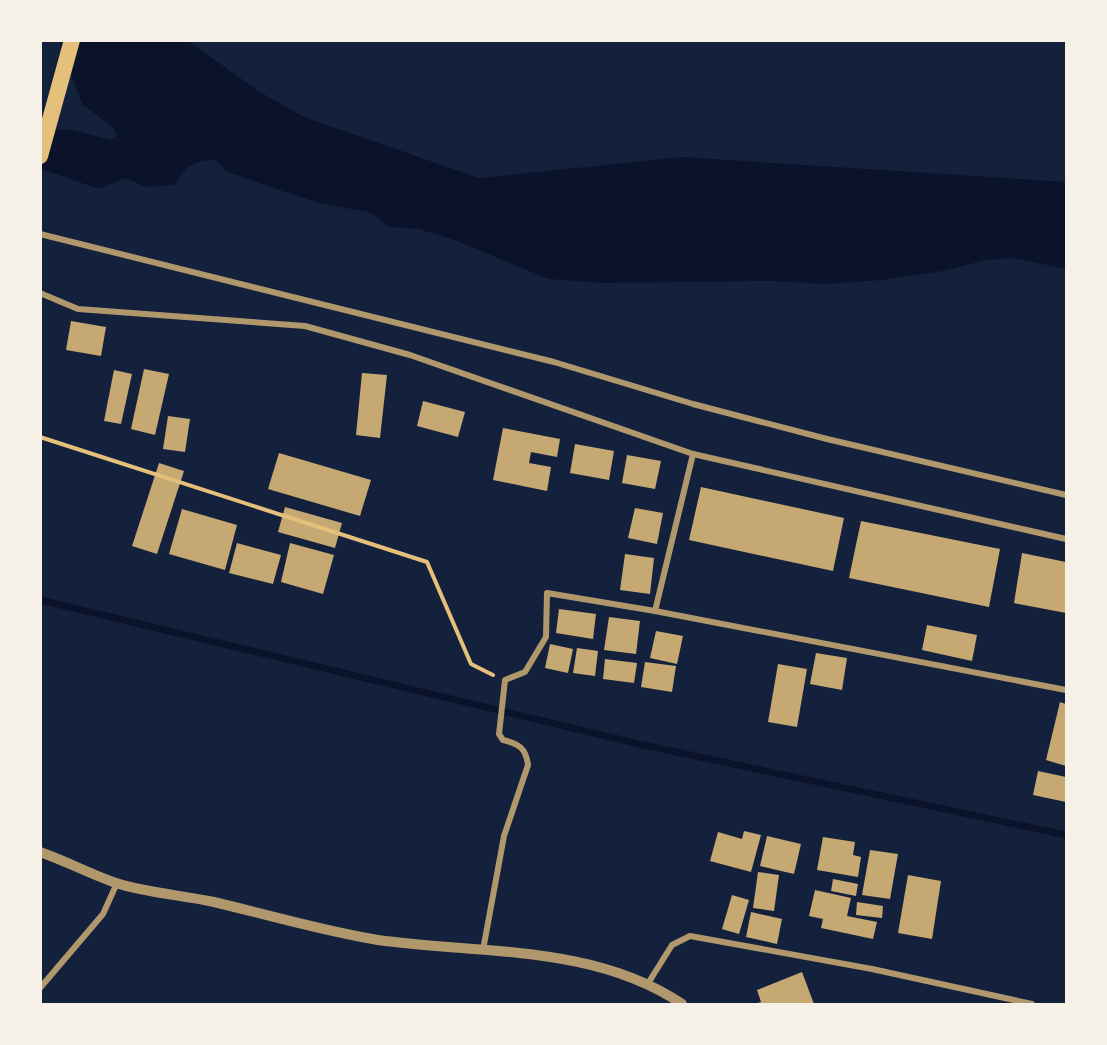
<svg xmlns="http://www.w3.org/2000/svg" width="1107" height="1045" font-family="'Golos Text',sans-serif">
  <rect width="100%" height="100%" fill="#14213d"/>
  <path fill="#0b132b" d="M59 41H188L260 92 304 117 479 178 683 157 1066 182V269L1013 258 986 260 943 271 882 280 827 284 772 281 603 283 549 279 454 240 419 229 390 227 369 212 322 204 273 188 226 171 216 160C191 161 188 165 174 185L146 187 125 178 99 189 41 169V129L74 130 111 140 117 135 113 127 82 104Z"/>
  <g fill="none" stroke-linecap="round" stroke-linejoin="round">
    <polyline stroke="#0b132b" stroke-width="7" points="40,600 639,744 1066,835"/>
  </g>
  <g fill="#c6a872">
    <polygon points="71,321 106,327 101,356 66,350"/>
    <polygon points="144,369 169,374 155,435 131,429"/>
    <polygon points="114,370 132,374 121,424 104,421"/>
    <polygon points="362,373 387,375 380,438 356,435"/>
    <polygon points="423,401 465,412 458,437 417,426"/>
    <polygon points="168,416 190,419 185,452 163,449"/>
    <polygon points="503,428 560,439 557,457 531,452 529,463 551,467 547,491 493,480"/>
    <polygon points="575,444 614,451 609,480 570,473"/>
    <polygon points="279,453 371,480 360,516 268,489"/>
    <polygon points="627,455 661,461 655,489 622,483"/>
    <polygon points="159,463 184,471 157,554 132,546"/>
    <polygon points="701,487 844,518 833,571 689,540"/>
    <polygon points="285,507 342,523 335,548 278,532"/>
    <polygon points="635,508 663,513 657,544 628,538"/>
    <polygon points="182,509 237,525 225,570 169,554"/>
    <polygon points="861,521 1000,549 989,607 849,578"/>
    <polygon points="237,543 281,555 273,584 229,573"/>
    <polygon points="290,543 334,555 323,594 281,582"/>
    <polygon points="1022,553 1066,562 1066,613 1014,603"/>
    <polygon points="625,554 654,558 650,594 620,590"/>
    <polygon points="559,609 596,614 593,639 556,633"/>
    <polygon points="609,617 640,621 636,654 604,650"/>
    <polygon points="927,625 977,635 972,661 922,650"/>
    <polygon points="656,631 683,636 677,664 650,658"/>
    <polygon points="550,644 573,649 568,673 545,668"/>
    <polygon points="577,648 598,651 595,676 573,673"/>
    <polygon points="816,653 847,658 842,690 810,684"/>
    <polygon points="605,659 637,663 634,683 603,679"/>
    <polygon points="645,662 676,666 672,692 641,687"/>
    <polygon points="778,664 807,669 797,727 768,722"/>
    <polygon points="1060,702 1066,704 1066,766 1046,760"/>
    <polygon points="1038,771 1066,777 1066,802 1033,795"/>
    <polygon points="744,831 761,835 751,872 710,861 718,832 742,839"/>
    <polygon points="767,836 801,844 794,874 760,866"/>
    <polygon points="823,837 855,842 853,855 861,857 858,877 817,870"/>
    <polygon points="870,850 898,854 890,899 862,895"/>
    <polygon points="758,872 779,875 774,911 753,908"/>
    <polygon points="908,875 941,881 932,939 898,933"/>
    <polygon points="833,879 858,884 856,896 831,891"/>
    <polygon points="815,890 851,898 847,916 877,922 873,939 821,928 823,919 809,916"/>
    <polygon points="732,895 749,900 739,934 722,929"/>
    <polygon points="857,902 883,906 882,918 856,915"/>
    <polygon points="751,912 782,919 777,944 746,937"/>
    <polygon points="802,972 814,1004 754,1004 761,1002 757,990"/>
  </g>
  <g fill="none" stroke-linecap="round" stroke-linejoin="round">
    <polyline stroke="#e5c07b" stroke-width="4" points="40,437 427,562 471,664 493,675"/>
    <g stroke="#b1986c" stroke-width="6">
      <polyline points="40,234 554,362 693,404 827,439 1066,495"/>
      <polyline points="40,293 78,309 305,326 410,355 693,454 1066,539"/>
      <polyline points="693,454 655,611 1066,690"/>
      <path d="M483 950 504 836 528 765C526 748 519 744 503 740L499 734 505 680 525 672 546 637 547 593 655 611"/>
      <polyline points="647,985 672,945 690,936 872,969 1032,1004"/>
      <polyline points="40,988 103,914 117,883"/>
    </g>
    <path stroke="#b1986c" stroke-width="10" d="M40 852C66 861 90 874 116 883 147 893 182 895 214 902 269 915 322 931 378 940 478 954 594 944 682 1004"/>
    <polyline stroke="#e5c07b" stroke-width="16" points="40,156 72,40"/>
  </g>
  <rect width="1107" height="1045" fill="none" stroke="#f6f1e7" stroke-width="84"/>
</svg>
